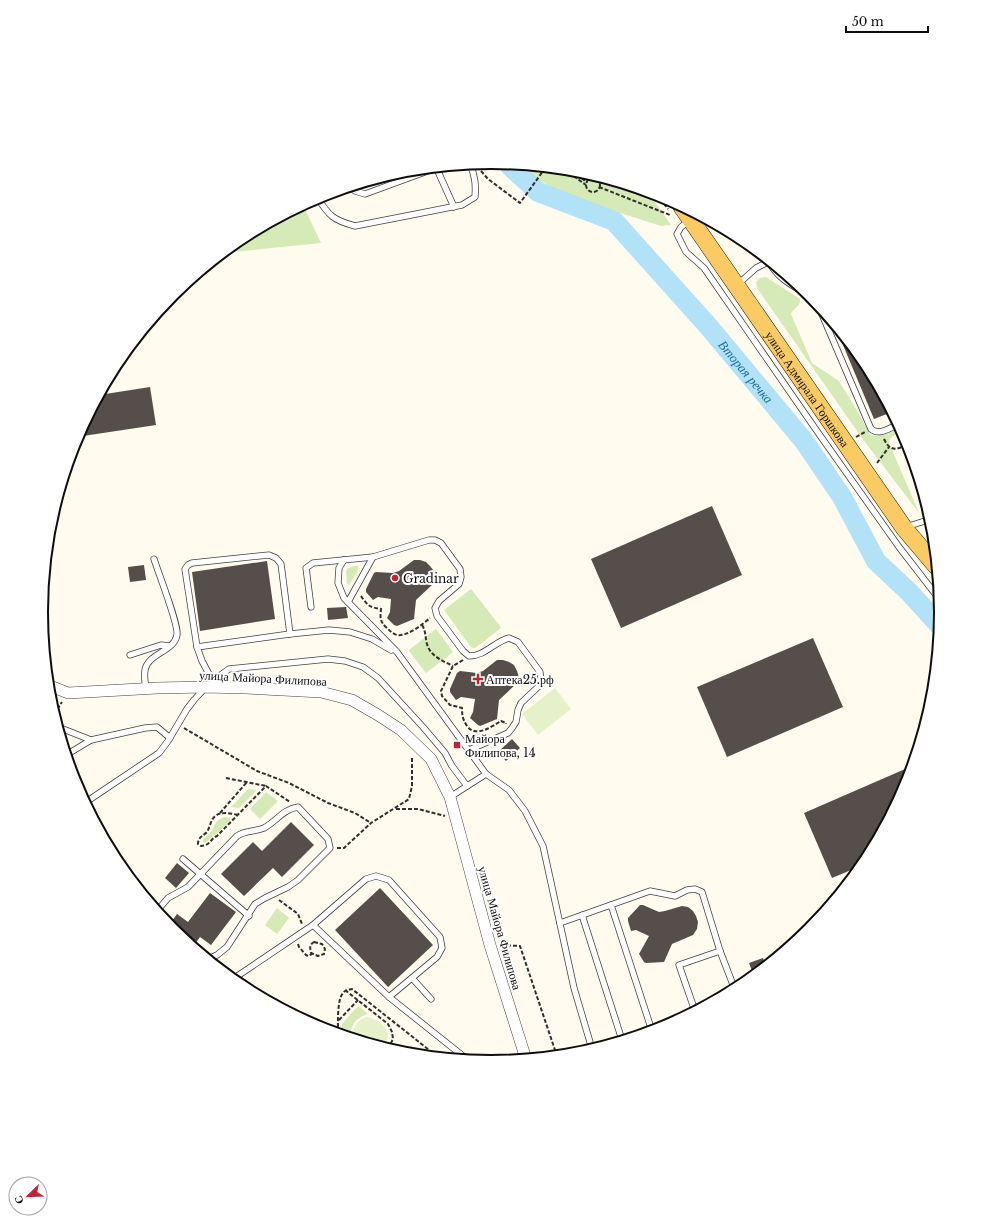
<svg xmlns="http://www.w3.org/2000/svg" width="982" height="1224" font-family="'Libre Baskerville',serif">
  <rect width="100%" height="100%" fill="#fffbee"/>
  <g fill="#d5eab7">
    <polygon points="525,165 579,171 648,192 671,225 661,226 586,202 554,189 534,177"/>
    <polygon points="303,205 321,243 223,253 241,238"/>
    <path d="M766 277 800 299C801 307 793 308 791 314L812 363 839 381 855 407 870 434 874 436 899 425 902 431 893 436 889 441 890 445 919 513 862 438 757 288 756 282 760 278Z"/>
    <polygon points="355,566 358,566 358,570 349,585 347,584 346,571 348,568"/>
    <polygon points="471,589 500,626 501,628 475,648 473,648 471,647 444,610"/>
    <polygon points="436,629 453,652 452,653 426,673 409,651 409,650"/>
    <polygon points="248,789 257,790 239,808 231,807"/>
    <polygon points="266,792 278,801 260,819 250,809"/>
    <polygon points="224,817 230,818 230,820 219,832 211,837 206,843 203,842 203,839 211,832 217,821"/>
    <polygon points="277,908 289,918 277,934 265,925"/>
    <path d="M358 1007H360L368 1014C356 1018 350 1025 350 1037L341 1035 342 1024 355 1009Z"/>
  </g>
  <polygon fill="#badb97" points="411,1046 424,1055 398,1052 404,1047"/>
  <g fill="#e6f1c9">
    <polygon points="555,688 571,709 538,735 522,714"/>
    <path d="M367 1017C382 1020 395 1033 383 1047L353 1038C352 1028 357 1020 367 1017Z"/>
  </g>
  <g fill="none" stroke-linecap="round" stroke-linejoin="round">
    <path stroke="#b2e2f7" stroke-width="20" id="s1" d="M509 164 510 166 538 192 614 221 709 327 804 441 842 497 876 561 910 593 940 626"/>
  </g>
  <g fill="#564e4a">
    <polygon points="840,332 865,362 892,412 874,419 838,333"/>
    <polygon points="150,387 156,425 83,436 82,427 99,395"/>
    <polygon points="712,506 742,575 621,628 591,559"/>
    <polygon points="414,560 420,560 426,562 430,566 434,571 435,578 433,584 416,600 414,619 397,626 394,625 387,618 390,612 391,599 378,597 373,600 366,592 366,589 374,573 376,572 393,573 399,571"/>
    <polygon points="267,561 275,619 200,631 192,572"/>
    <polygon points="144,565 146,580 130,582 128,567"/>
    <polygon points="346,607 348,618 328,620 327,608"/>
    <polygon points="813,638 843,707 727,757 697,687"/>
    <polygon points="497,660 503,660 509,662 514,665 517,671 519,678 516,684 499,700 497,719 480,726 478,725 470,718 473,712 475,699 461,697 456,700 450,692 450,689 457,673 460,671 477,673 483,671"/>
    <polygon points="512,739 520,748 506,761 498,752"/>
    <polygon points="912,766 907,784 865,862 863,865 832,878 804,813"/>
    <polygon points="291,822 314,845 282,877 273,868 244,896 221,874 253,842 262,851"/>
    <polygon points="177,863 189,873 176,888 165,878"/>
    <polygon points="380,888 433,945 388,987 335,930"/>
    <polygon points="210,893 236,912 211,945 200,937 193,947 173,930 169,925 177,914 188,922"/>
    <polygon points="640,905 643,905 659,912 665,911 682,906 688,907 693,911 696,916 698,922 697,929 693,935 672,944 664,962 646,963 644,962 639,954 649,936 636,930 631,931 628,921 628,918"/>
    <polygon points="763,958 766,966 754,976 749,963"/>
  </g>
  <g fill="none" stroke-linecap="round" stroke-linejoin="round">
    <defs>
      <g id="service">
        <polyline points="436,167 454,207"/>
        <polyline points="350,187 355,191 365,194 436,168"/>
        <path d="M317 197C329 216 333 220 355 226L462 205 475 197C476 184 475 176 470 164"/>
        <polyline points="690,220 681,227 677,234 686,252 704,268 819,434 899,547 940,600"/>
        <polyline points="744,240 746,244"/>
        <path d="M768 260C777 279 794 286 811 297"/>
        <polyline points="737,285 756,268 770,261"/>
        <path d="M818 305 871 429C880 436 889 428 899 424"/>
        <polyline points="906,527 931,519"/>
        <polyline points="344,560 339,568 338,583 344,598 397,652 486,774 450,797"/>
        <path d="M348 602 373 557 429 540H435L441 543 460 569 461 577 459 584 439 601 435 608 437 616 463 651 469 656C485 656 494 642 509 638L518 642 540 672 541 680 538 687 521 703 518 710 516 722 512 728 508 733 469 750"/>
        <polyline points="311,607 306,568 313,563 373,557"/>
        <polyline points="197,647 185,569 188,565 192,563 269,555 276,558 281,564 290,634"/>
        <polyline points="130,655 161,645 169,646"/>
        <polyline points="216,687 222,674 229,669 328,659 345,661 363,667 378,678 423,727 445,753 452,766 467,786"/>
        <polyline points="216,687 202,661 197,647 290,634 329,630 350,632 372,639 391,650"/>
        <path d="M146 689C145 683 144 676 145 670 148 653 174 652 177 635 179 625 158 572 154 559"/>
        <polyline points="58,727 91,740"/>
        <polyline points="66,755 91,740 145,728 157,727 170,738"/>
        <polyline points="486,774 509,790 525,811 543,846 574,988 592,1049"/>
        <polyline points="86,804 89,800 159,753 168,741 187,709 194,700 205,688"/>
        <polyline points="183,859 249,916"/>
        <polyline points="611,905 652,1031"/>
        <path d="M157 911 168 898 188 887 237 836C245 830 255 832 264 828 276 822 283 809 298 807L328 839 330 848 298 880 288 887 265 898 255 904 227 947 217 955 208 959"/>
        <polyline points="582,915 622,1040"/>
        <polyline points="560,923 650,891 675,896 687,890 695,889 702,892 720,951 735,990"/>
        <polyline points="313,925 366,879 376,876 389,880 440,937 442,948 437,957 389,997"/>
        <polyline points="412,978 431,999"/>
        <polyline points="233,979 313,925 389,997 468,1060"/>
        <polyline points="695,1011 679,965 720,951"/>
        <polyline points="507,1060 526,1057"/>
      </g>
      <polyline id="minor" points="48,685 68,693 157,688 206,687 245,688 321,692 352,700 378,715 401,730 431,759 450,797 490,945 526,1059"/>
      <g id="primary">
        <path id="s2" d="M682 207 904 528 937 567"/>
      </g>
    </defs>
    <use href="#service" stroke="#414141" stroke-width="7"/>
    <use href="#minor" stroke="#414141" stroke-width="12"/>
    <use href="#primary" stroke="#1f1f1f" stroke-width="18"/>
    <g stroke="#303030" stroke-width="2" stroke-dasharray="4 2" stroke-linecap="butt">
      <polyline points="564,169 586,185"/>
      <polyline points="573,170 586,182"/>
      <polyline points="481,171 488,179 520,203 546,167"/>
      <circle cx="593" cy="185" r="7"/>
      <polyline points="599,187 670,215"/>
      <polyline points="657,194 668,209"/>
      <polyline points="900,433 905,437"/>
      <polyline points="856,437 865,432"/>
      <path d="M884 439C890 452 897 450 908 444"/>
      <polyline points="877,463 889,447"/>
      <path d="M361 596C368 606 369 607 381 609 380 618 380 622 387 628 390 631 393 634 397 635 407 637 423 624 430 618"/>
      <path d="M422 625C426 631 425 637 427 644 430 656 443 661 453 666"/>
      <path d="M463 660 453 666 441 691 442 696 450 705 462 708C462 716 463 720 467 726 476 738 491 727 501 721L506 723V724"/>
      <polyline points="54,714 62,702"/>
      <polyline points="184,728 257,771 289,783 328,803 355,813 371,823"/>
      <polyline points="226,778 266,786"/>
      <polyline points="396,809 418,809 445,816"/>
      <polyline points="220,813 247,782"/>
      <path d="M238 815C229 813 218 810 212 820 210 824 209 829 207 832 203 836 198 837 198 844L201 846C211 845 209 840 217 836L266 786 290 802"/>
      <polyline points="337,848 344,848 371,823 409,799 412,786 412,756"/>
      <polyline points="279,900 298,914 302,924"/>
      <path d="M314 942 322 944 325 949 324 954 318 956 311 953C310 948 309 945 314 942Z"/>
      <polyline points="298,944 299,947 306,955 308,956 312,954"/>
      <polyline points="501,945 520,946 557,1056"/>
      <polyline points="345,990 388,1024 392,1032 393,1039 388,1049"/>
      <polyline points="339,1020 358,1000"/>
      <path d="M338 1033C338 1024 337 999 343 993 345 990 348 990 352 989L438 1057"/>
    </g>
    <use href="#service" stroke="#fff" stroke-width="5.5"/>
    <use href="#minor" stroke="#fff" stroke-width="11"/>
    <use href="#primary" stroke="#facb63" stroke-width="17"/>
  </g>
  <g fill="#bf2436" stroke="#fff" stroke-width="1.5">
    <circle cx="395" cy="578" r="4"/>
    <path d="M476 673h4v4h4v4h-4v4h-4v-4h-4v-4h4z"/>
    <rect x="453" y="741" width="8" height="8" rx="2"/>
  </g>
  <g text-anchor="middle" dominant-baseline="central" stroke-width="4" stroke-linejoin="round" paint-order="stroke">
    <g font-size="12" fill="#0e0e0e" stroke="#fff">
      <text stroke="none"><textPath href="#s2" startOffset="221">улица Адмирала Горшкова</textPath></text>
      <text transform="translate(263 678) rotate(3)">улица Майора Филипова</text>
      <text transform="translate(500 928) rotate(74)">улица Майора Филипова</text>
    </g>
    <g font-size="12" fill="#0e0e0e" stroke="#fff" text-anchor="start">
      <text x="403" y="578">Gradinar</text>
      <text x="486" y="679">Аптека25.рф</text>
      <text x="465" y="738">Майора<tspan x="465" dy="14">Филипова, 14</tspan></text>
    </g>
    <g font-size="13" font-style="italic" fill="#156da1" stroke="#fff">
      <text stroke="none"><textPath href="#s1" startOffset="322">Вторая речка</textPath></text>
    </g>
  </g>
  <path d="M0 0H982V1224H0ZM48 612a443 443 0 1 1 886 0a443 443 0 1 1-886 0Z" fill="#fff" fill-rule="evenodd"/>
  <path fill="none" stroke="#0e0e0e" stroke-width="2" d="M48 612a443 443 0 1 1 886 0a443 443 0 1 1-886 0Z"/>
  <g transform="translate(28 1196) rotate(247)"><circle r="19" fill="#ffffff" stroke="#9f9f9f"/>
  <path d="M0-3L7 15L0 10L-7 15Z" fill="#bf2436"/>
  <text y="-6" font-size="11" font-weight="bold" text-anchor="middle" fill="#0e0e0e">С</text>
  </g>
  <path d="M846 26v6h82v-6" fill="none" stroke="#0e0e0e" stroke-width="2"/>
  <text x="852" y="26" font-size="12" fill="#0e0e0e" stroke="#ffffff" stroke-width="3" paint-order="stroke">50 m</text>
</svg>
